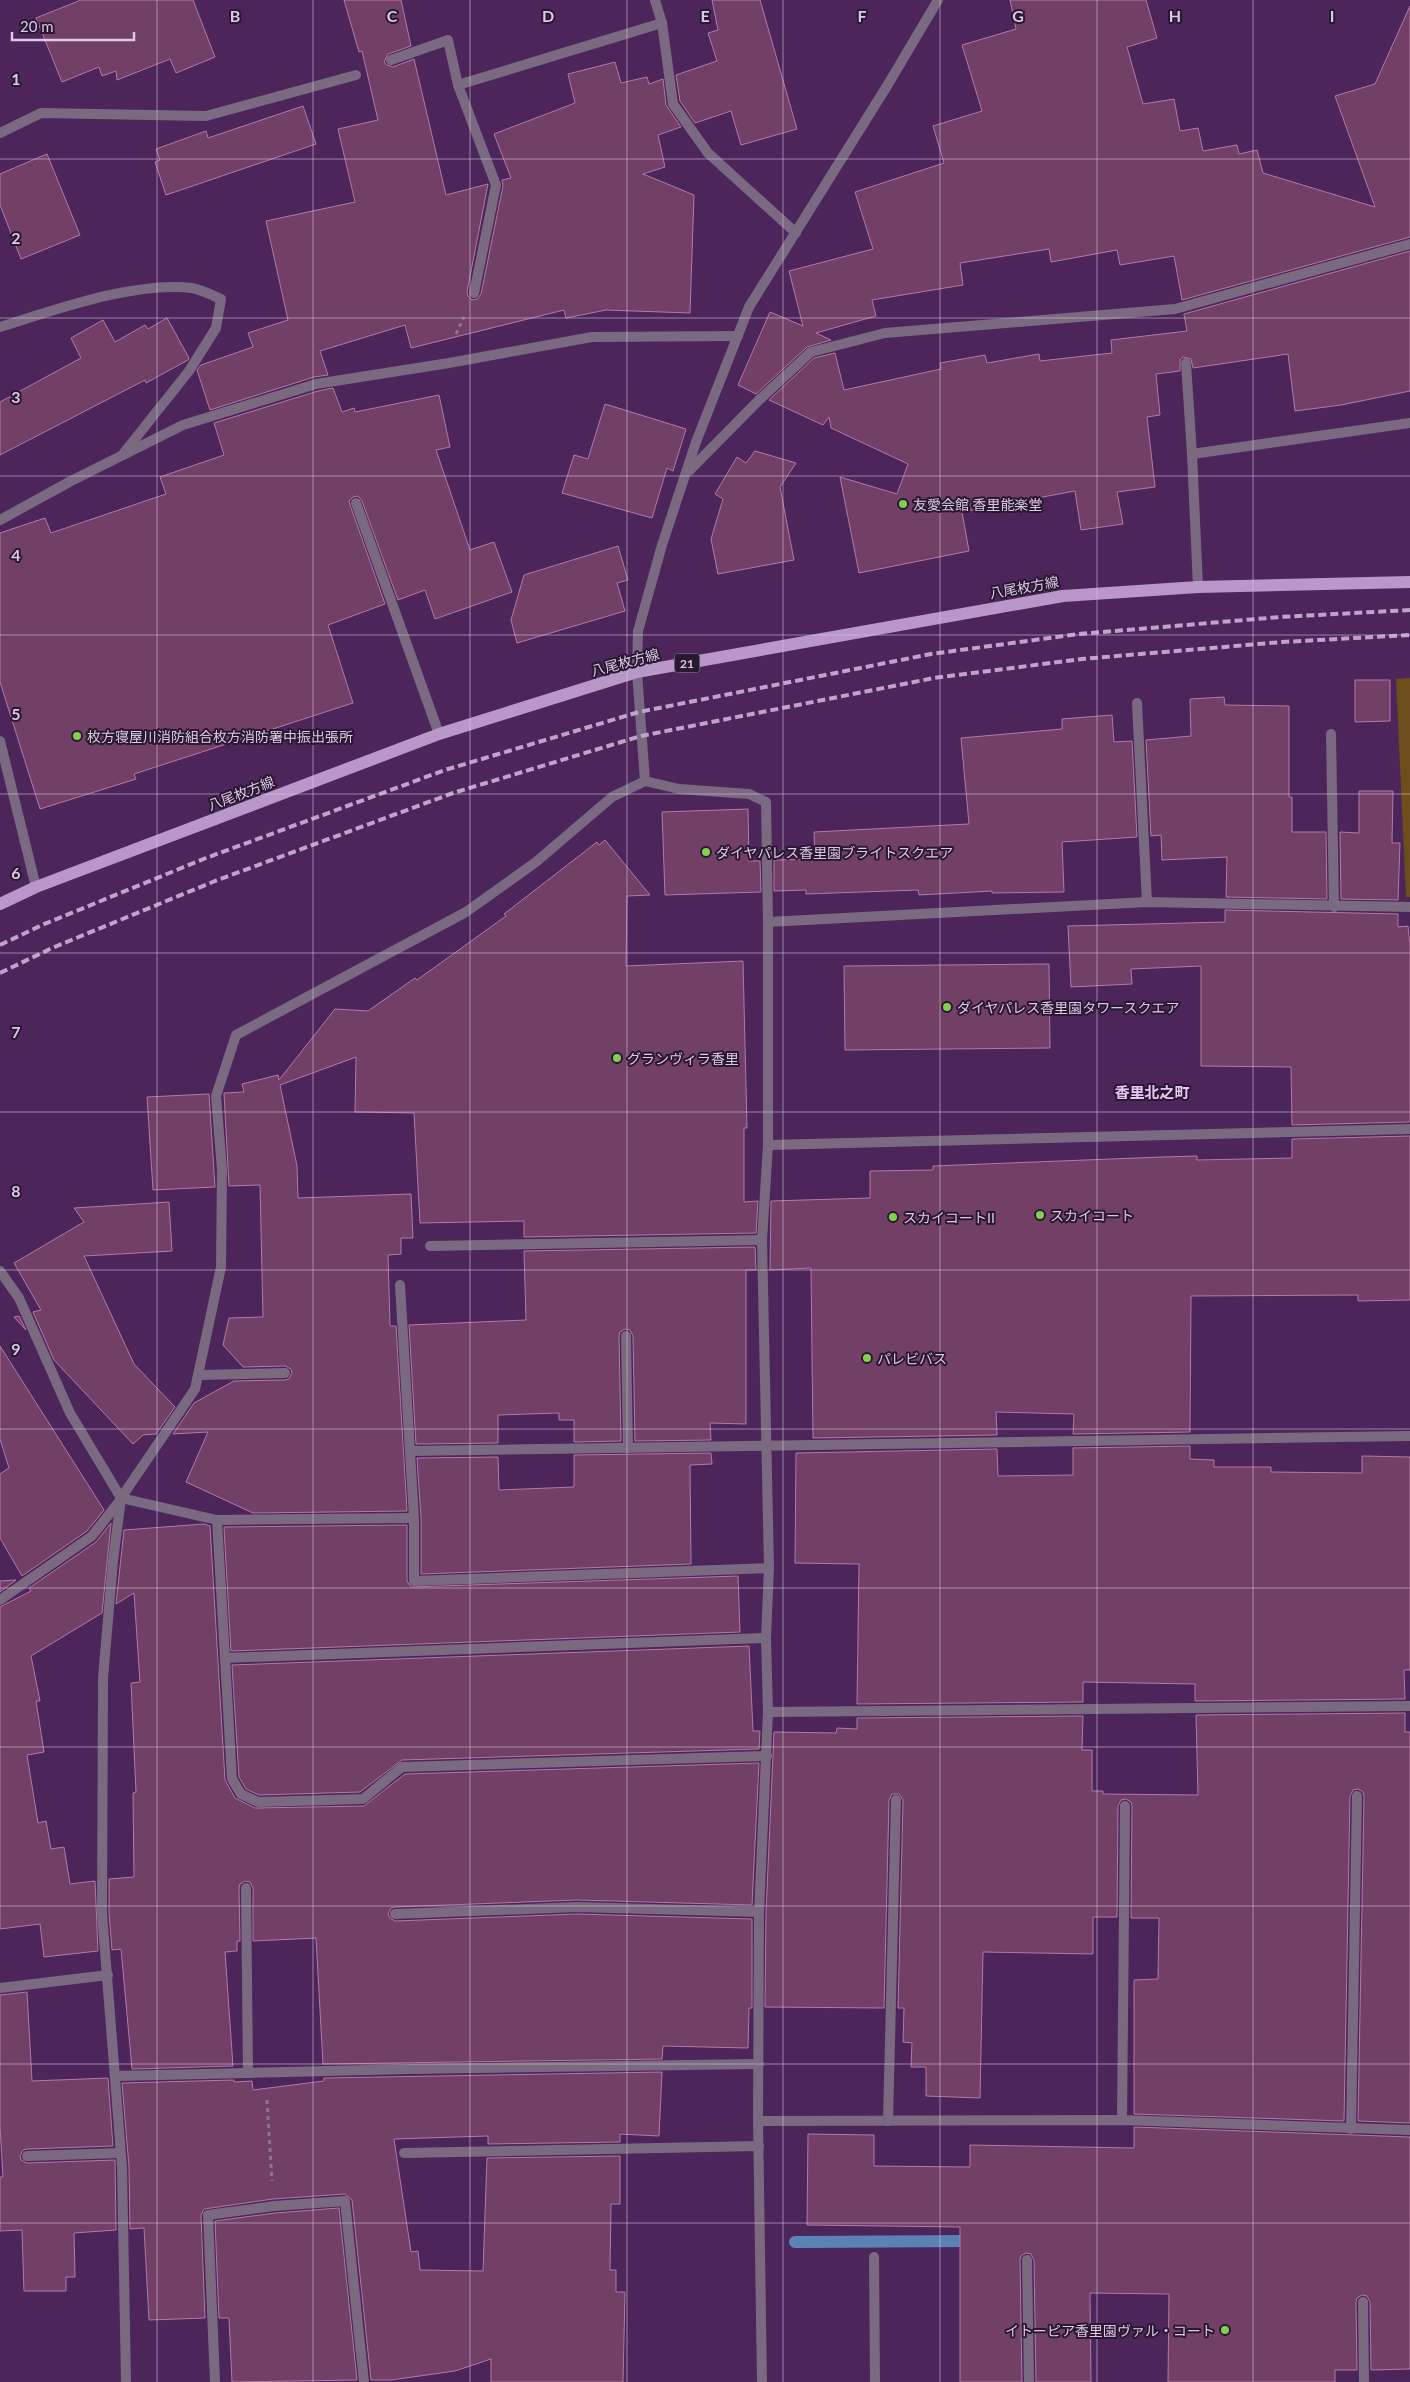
<svg xmlns="http://www.w3.org/2000/svg" width="1410" height="2382" font-family="Lato,'Noto Sans JP',sans-serif">
  <rect width="100%" height="100%" fill="#4c265b"/>
  <polygon fill="#6d4d1b" points="1410,678 1410,897 1406,897 1396,679"/>
  <g fill="none" stroke-linecap="round" stroke-linejoin="round">
    <polyline stroke="#5b82b6" stroke-width="12" points="795,2242 977,2241"/>
  </g>
  <g fill="#723f67" stroke="#b578a7">
    <polygon points="81,0 193,0 215,57 176,73 170,59 117,80 116,71 102,76 99,67 62,82 36,18"/>
    <polygon points="344,0 401,0 411,46 388,54 384,62 387,65 393,67 414,59 446,195 488,184 467,292 468,296 472,300 477,299 481,294 503,186 502,180 511,178 494,134 575,103 568,74 615,62 621,83 647,77 649,84 663,79 666,105 681,127 658,135 665,167 643,174 694,195 690,313 606,310 566,318 564,310 411,348 405,325 320,351 328,375 314,377 210,410 197,370 201,365 253,347 248,333 288,320 266,221 355,202 338,129 378,120 362,51 359,52"/>
    <polygon points="712,0 760,0 797,129 741,145 731,111 695,123 680,101 676,75 717,61 708,33 718,30"/>
    <polygon points="1010,0 1146,0 1157,38 1127,47 1143,104 1174,99 1180,131 1198,128 1203,151 1237,145 1239,154 1257,150 1263,173 1375,207 1335,96 1375,84 1410,6 1410,237 1182,300 1174,256 1120,265 1117,250 1051,262 1049,249 960,263 963,285 872,300 876,316 816,333 831,340 807,347 756,394 738,385 770,312 803,326 789,271 873,249 855,192 944,163 933,126 982,111 962,45 1016,29"/>
    <polygon points="303,106 316,144 166,195 155,162 160,160 156,149 206,131 208,138"/>
    <polygon points="47,154 80,235 21,259 0,205 0,174"/>
    <polygon points="1410,251 1410,391 1341,405 1295,411 1288,354 1193,368 1191,359 1183,357 1180,360 1180,371 1156,374 1160,415 1147,417 1155,487 1117,492 1123,524 1081,530 1075,491 962,512 969,551 859,573 840,477 897,494 908,464 831,428 829,417 823,425 769,400 814,358 835,353 844,390 941,369 940,363 985,355 987,363 1039,354 1040,361 1112,353 1111,340 1187,331 1184,314"/>
    <polygon points="167,318 189,358 188,360 146,383 145,380 0,455 0,402 81,358 71,338 103,320 115,342 145,325 148,329"/>
    <polygon points="333,388 342,412 354,408 355,412 439,395 450,447 436,450 470,550 494,542 512,592 435,619 425,590 398,600 362,501 358,496 353,497 349,501 350,505 385,604 328,625 353,703 134,774 136,779 40,809 0,682 0,533 45,518 51,533 166,494 160,477 224,455 214,423 318,391"/>
    <polygon points="605,404 686,429 673,471 667,468 652,518 562,493 574,455 588,459"/>
    <polygon points="755,451 796,463 780,487 794,560 718,574 711,539 723,499 715,494 737,457 746,463"/>
    <polygon points="618,546 628,580 617,583 625,611 517,643 511,620 524,575"/>
    <polygon points="1355,680 1390,680 1390,721 1355,722"/>
    <polygon points="1224,697 1225,705 1289,706 1289,797 1292,797 1292,832 1326,832 1327,899 1226,897 1227,857 1162,860 1161,835 1151,836 1146,740 1191,736 1190,699"/>
    <polygon points="1112,715 1114,742 1132,741 1137,837 1062,842 1064,892 992,893 992,891 919,895 918,890 806,894 806,890 774,891 774,860 815,859 814,832 969,824 961,738 1062,729 1062,719"/>
    <polygon points="1359,791 1393,791 1392,843 1400,843 1398,900 1341,899 1340,832 1359,833"/>
    <polygon points="748,809 749,861 760,861 761,892 665,895 662,812"/>
    <polygon points="605,840 650,895 627,896 626,966 743,961 747,1128 744,1128 744,1202 758,1201 756,1233 524,1237 524,1221 420,1223 414,1113 355,1112 356,1057 280,1085 297,1166 298,1198 411,1194 413,1238 401,1238 401,1254 388,1255 390,1326 396,1326 407,1511 253,1513 186,1482 208,1432 173,1434 194,1403 234,1381 285,1380 289,1379 292,1373 291,1369 285,1366 243,1367 223,1345 229,1318 263,1317 260,1185 229,1186 224,1093 244,1092 242,1084 278,1075 279,1080 335,1009 368,1011 415,978 417,980 506,916 504,914 597,842 599,845"/>
    <polygon points="1225,910 1398,914 1398,927 1408,926 1410,946 1410,1122 1292,1125 1291,1067 1201,1066 1201,966 1131,969 1132,984 1071,987 1068,926 1225,922"/>
    <polygon points="1049,964 1050,1048 845,1050 844,966"/>
    <polygon points="209,1094 215,1187 153,1190 147,1097"/>
    <polygon points="1410,1136 1410,1300 1358,1301 1358,1295 1191,1296 1190,1432 1073,1434 1074,1414 996,1412 997,1435 813,1438 811,1268 770,1270 771,1201 870,1198 870,1171 933,1170 933,1166 1162,1157 1197,1156 1197,1160 1292,1158 1292,1139"/>
    <polygon points="169,1202 172,1251 84,1256 134,1364 175,1407 156,1434 143,1435 133,1444 54,1360 33,1312 41,1310 14,1263 84,1222 74,1208"/>
    <polygon points="755,1247 756,1270 746,1270 746,1424 710,1423 711,1440 635,1441 633,1336 630,1330 625,1329 620,1332 619,1336 621,1441 574,1442 574,1420 559,1420 559,1413 498,1415 498,1443 416,1444 409,1325 526,1320 524,1251"/>
    <polygon points="19,1316 26,1330 14,1317"/>
    <polygon points="0,1346 104,1510 87,1531 22,1576 0,1538 0,1474 9,1468 0,1439"/>
    <polygon points="1190,1446 1190,1459 1214,1460 1214,1467 1271,1467 1271,1472 1362,1473 1362,1456 1410,1457 1410,1670 1404,1670 1405,1699 1195,1701 1195,1684 1083,1682 1083,1702 857,1704 859,1564 795,1563 796,1453 997,1449 998,1476 1073,1475 1073,1448"/>
    <polygon points="711,1453 712,1464 690,1465 691,1564 421,1574 421,1518 417,1458 498,1457 499,1490 574,1487 574,1455"/>
    <polygon points="111,1523 102,1613 31,1656 40,1701 36,1701 44,1752 27,1755 38,1823 46,1821 51,1849 64,1847 70,1884 95,1881 98,1951 44,1957 40,1924 0,1929 0,1607 31,1591 29,1588 96,1542"/>
    <polygon points="204,1524 210,1526 225,1780 235,1798 255,1808 364,1806 405,1774 759,1763 752,1905 577,1900 395,1907 391,1908 388,1914 390,1918 395,1921 577,1914 752,1919 752,2008 749,2008 748,2048 663,2046 662,2059 323,2064 316,1938 253,1941 253,1888 250,1882 245,1881 240,1884 239,1888 240,1941 237,1941 237,1951 225,1952 233,2066 132,2069 121,1949 112,1950 109,1913 109,1879 134,1877 133,1793 136,1792 131,1683 140,1682 134,1593 116,1604 124,1530"/>
    <polygon points="407,1525 407,1581 411,1587 738,1576 740,1632 231,1651 224,1527"/>
    <polygon points="16,1580 0,1592 0,1581"/>
    <polygon points="749,1646 753,1731 760,1731 759,1749 402,1760 360,1792 259,1795 246,1789 239,1777 232,1665"/>
    <polygon points="1405,1713 1405,1732 1410,1732 1410,2123 1358,2121 1364,1796 1363,1792 1358,1789 1353,1790 1350,1796 1344,2121 1134,2114 1134,1980 1158,1979 1159,1918 1131,1918 1132,1806 1131,1802 1126,1799 1121,1800 1118,1806 1117,1917 1093,1917 1093,1954 983,1952 980,2098 926,2096 926,2067 911,2067 912,2043 903,2042 904,2008 898,2008 903,1800 899,1794 892,1794 889,1800 884,2008 765,2007 766,1912 774,1732 836,1733 837,1728 857,1729 857,1718 1083,1716 1082,1750 1092,1750 1092,1791 1103,1791 1103,1794 1198,1795 1196,1715"/>
    <polygon points="27,1992 32,2081 108,2078 113,2146 27,2149 23,2150 20,2156 21,2160 27,2163 115,2160 116,2230 74,2233 75,2277 66,2277 66,2291 24,2291 22,2230 0,2231 0,2177 3,2177 0,2127 0,1995"/>
    <polygon points="662,2072 659,2136 620,2134 620,2142 488,2144 488,2136 394,2139 411,2252 418,2251 420,2270 483,2271 487,2158 620,2156 620,2204 611,2204 610,2270 616,2270 616,2292 625,2292 623,2382 491,2382 491,2359 455,2371 391,2380 371,2380 352,2200 345,2194 273,2199 204,2209 201,2215 205,2318 149,2320 144,2228 130,2229 129,2167 122,2083 234,2080 234,2082 252,2081 253,2090 324,2081 324,2078"/>
    <polygon points="1134,2127 1410,2137 1410,2369 1371,2370 1370,2302 1367,2296 1362,2295 1357,2298 1356,2302 1357,2370 1335,2370 1335,2382 1168,2382 1169,2294 1090,2293 1091,2382 1036,2382 1034,2260 1031,2254 1026,2253 1021,2256 1020,2260 1022,2382 960,2382 960,2227 807,2225 808,2134 874,2135 874,2166 970,2167 970,2145 1134,2148"/>
    <polygon points="339,2208 357,2380 232,2382 229,2318 219,2318 215,2221 275,2213"/>
  </g>
  <g fill="none" stroke-linecap="round" stroke-linejoin="round">
    <g stroke="#90719c" stroke-width="3" stroke-dasharray="4 4" stroke-linecap="butt">
      <polyline points="456,334 464,317"/>
      <polyline points="267,2100 272,2181"/>
    </g>
    <g stroke="#7a6981" stroke-width="10">
      <polyline points="391,60 448,40 458,85 496,185 474,293"/>
      <polyline points="458,85 662,23"/>
      <polyline points="356,503 439,734"/>
      <polyline points="1137,703 1147,902"/>
      <polyline points="1331,734 1334,907"/>
      <polyline points="626,1336 628,1448"/>
      <polyline points="198,1375 285,1373"/>
      <polyline points="414,1581 769,1568"/>
      <polyline points="246,1888 248,2073"/>
      <polyline points="27,2156 120,2153"/>
    </g>
    <g stroke="#7a6981" stroke-width="10">
      <polyline points="655,0 662,23 673,104 708,153 796,233"/>
      <polyline points="0,133 41,113 206,116 356,75"/>
      <path d="M0 327C55 310 135 281 192 288 202 290 212 295 221 299L216 328 189 371 123 454"/>
      <polyline points="1186,363 1192,454 1198,587"/>
      <polyline points="1192,454 1410,423"/>
      <polyline points="689,471 759,400 811,352 885,333 1175,309 1410,244"/>
      <polyline points="0,520 71,481 183,425 316,384 449,363 592,337 738,336"/>
      <polyline points="0,741 36,887"/>
      <polyline points="768,922 1147,902 1410,907"/>
      <polyline points="768,1145 1410,1129"/>
      <polyline points="430,1246 762,1240"/>
      <polyline points="0,1271 19,1298 70,1413 121,1498 217,1520 414,1518"/>
      <polyline points="400,1285 414,1518 414,1581"/>
      <polyline points="410,1451 1410,1436"/>
      <polyline points="217,1520 232,1779 241,1794 258,1802 363,1799 402,1767 767,1756"/>
      <polyline points="0,1600 92,1536 121,1499"/>
      <polyline points="225,1658 766,1638"/>
      <polyline points="768,1712 1410,1706"/>
      <polyline points="395,1914 577,1907 759,1912"/>
      <polyline points="0,1988 108,1975"/>
      <polyline points="116,2076 410,2069 759,2064"/>
      <polyline points="1122,2120 1125,1806"/>
      <polyline points="758,2121 1122,2120 1410,2130"/>
      <polyline points="888,2121 896,1800"/>
      <polyline points="1351,2129 1357,1796"/>
      <polyline points="404,2153 759,2146"/>
      <polyline points="874,2257 875,2382"/>
      <polyline points="1027,2260 1029,2382"/>
      <polyline points="1363,2302 1364,2382"/>
      <polyline points="126,2382 122,2167 102,1913 103,1678 113,1561 121,1498 195,1389 221,1267 222,1170 216,1096 236,1035 466,912 536,862 612,797 645,781"/>
      <polyline points="215,2382 208,2215 274,2206 345,2201 364,2382"/>
      <polyline points="762,2382 758,2121 759,1912 768,1712 766,1638 769,1568 762,1240 768,1145 768,922 766,802 749,794 679,789 645,781 637,672 638,631 662,545 696,442 749,307 887,86 938,0"/>
    </g>
    <polyline stroke="#b997c8" stroke-width="12" points="0,904 36,887 439,734 637,672 1063,596 1198,587 1410,582"/>
    <g stroke="#bea4c9" stroke-width="4" stroke-dasharray="8 4" stroke-linecap="butt">
      <polyline points="0,945 42,925 206,858 445,770 639,712 931,654 1079,634 1280,617 1410,610"/>
      <polyline points="0,973 52,948 215,881 453,793 641,736 934,678 1082,659 1282,642 1410,635"/>
    </g>
  </g>
  <path fill="none" stroke="#dec8e8" stroke-width="1" stroke-opacity="0.55" d="M157 0V2382M313 0V2382M470 0V2382M627 0V2382M783 0V2382M940 0V2382M1097 0V2382M1253 0V2382M0 159H1410M0 318H1410M0 476H1410M0 635H1410M0 794H1410M0 953H1410M0 1112H1410M0 1270H1410M0 1429H1410M0 1588H1410M0 1747H1410M0 1906H1410M0 2064H1410M0 2223H1410"/>
  <g fill="#81d050" stroke="#291830" stroke-width="2">
    <circle cx="903" cy="504" r="5"/>
    <circle cx="77" cy="736" r="5"/>
    <circle cx="706" cy="852" r="5"/>
    <circle cx="947" cy="1007" r="5"/>
    <circle cx="617" cy="1058" r="5"/>
    <circle cx="1040" cy="1215" r="5"/>
    <circle cx="893" cy="1217" r="5"/>
    <circle cx="867" cy="1358" r="5"/>
    <circle cx="1225" cy="2330" r="5"/>
  </g>
  <g text-anchor="middle" dominant-baseline="central" stroke-width="4" stroke-linejoin="round" paint-order="stroke">
    <rect fill="#291830" stroke="#a893b1" stroke-width="1" x="674.5" y="653.5" width="25" height="19" rx="4"/>
    <g font-size="12" font-weight="bold" fill="#dec8e8">
      <text x="687" y="663">21</text>
    </g>
    <g font-size="14" fill="#dec8e8" stroke="#291830" text-anchor="start">
      <text x="913" y="504">友愛会館 香里能楽堂</text>
      <text x="87" y="736">枚方寝屋川消防組合枚方消防署中振出張所</text>
      <text x="716" y="852">ダイヤパレス香里園ブライトスクエア</text>
      <text x="957" y="1007">ダイヤパレス香里園タワースクエア</text>
      <text x="627" y="1058">グランヴィラ香里</text>
      <text x="1050" y="1215">スカイコート</text>
      <text x="903" y="1217">スカイコートII</text>
      <text x="877" y="1358">パレビバス</text>
      <text x="1215" y="2330" text-anchor="end">イトーピア香里園ヴァル・コート</text>
    </g>
    <g font-size="14" fill="#dec8e8" stroke="#291830">
      <text transform="translate(1024 587) rotate(-10)">八尾枚方線</text>
      <text transform="translate(625 662) rotate(-15)">八尾枚方線</text>
      <text transform="translate(241 793) rotate(-21)">八尾枚方線</text>
    </g>
    <g font-size="15" font-weight="bold" fill="#e8c4f7" stroke="#291830">
      <text x="1152" y="1092">香里北之町</text>
    </g>
  </g>
  <g font-size="16" text-anchor="middle" font-weight="bold" fill="#dec8e8" stroke="#291830" stroke-width="4" stroke-linejoin="round" paint-order="stroke">
    <text x="235" y="22">B</text>
    <text x="392" y="22">C</text>
    <text x="548" y="22">D</text>
    <text x="705" y="22">E</text>
    <text x="862" y="22">F</text>
    <text x="1018" y="22">G</text>
    <text x="1175" y="22">H</text>
    <text x="1332" y="22">I</text>
    <text x="16" y="85">1</text>
    <text x="16" y="244">2</text>
    <text x="16" y="403">3</text>
    <text x="16" y="561">4</text>
    <text x="16" y="720">5</text>
    <text x="16" y="879">6</text>
    <text x="16" y="1038">7</text>
    <text x="16" y="1197">8</text>
    <text x="16" y="1355">9</text>
  </g>
  <path d="M12 32v8h122v-8" fill="none" stroke="#dec8e8" stroke-width="2.5"/>
  <text x="20" y="32" font-size="15" fill="#dec8e8" stroke="#291830" stroke-width="4" paint-order="stroke">20 m</text>
</svg>
